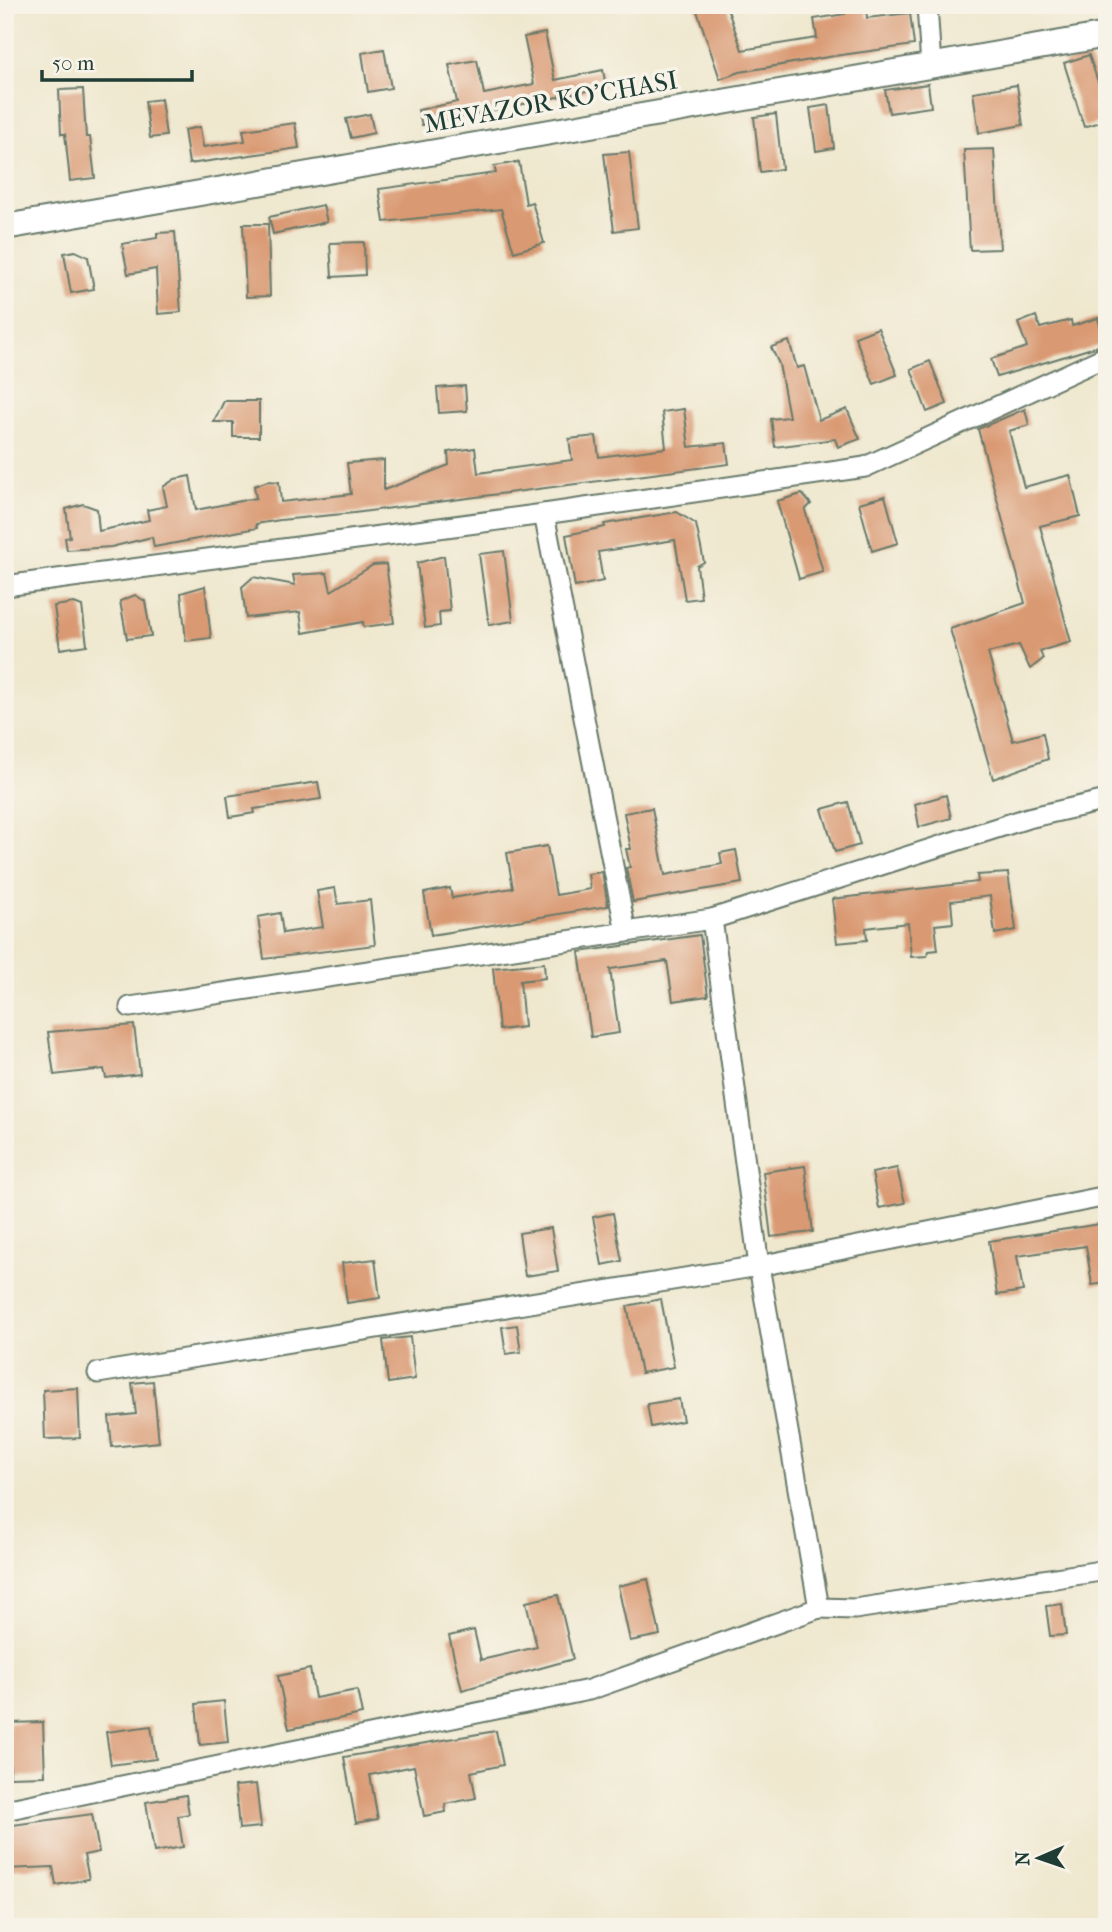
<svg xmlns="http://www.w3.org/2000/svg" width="1112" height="1932" font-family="'IM FELL French Canon',serif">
  <rect width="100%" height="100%" fill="#f7f3e8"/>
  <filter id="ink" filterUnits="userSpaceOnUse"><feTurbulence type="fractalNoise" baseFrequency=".0143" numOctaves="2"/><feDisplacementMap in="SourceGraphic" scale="14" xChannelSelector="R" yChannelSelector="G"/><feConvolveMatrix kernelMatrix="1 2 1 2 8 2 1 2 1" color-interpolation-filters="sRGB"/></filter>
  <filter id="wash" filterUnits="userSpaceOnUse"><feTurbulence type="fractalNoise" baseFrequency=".00686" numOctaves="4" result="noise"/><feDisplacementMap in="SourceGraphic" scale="28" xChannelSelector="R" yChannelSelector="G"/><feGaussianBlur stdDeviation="1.57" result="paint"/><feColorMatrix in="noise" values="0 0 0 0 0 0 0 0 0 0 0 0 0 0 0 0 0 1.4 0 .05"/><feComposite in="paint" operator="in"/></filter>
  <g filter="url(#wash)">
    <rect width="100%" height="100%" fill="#efe8cf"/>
    <g id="blocks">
      <g fill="#d99972">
        <polygon points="695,5 726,5 742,50 817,38 814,19 845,14 844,5 866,5 867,18 910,13 914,45 834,56 740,72 720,79"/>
        <polygon points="545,33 555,80 603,70 606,87 422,125 418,110 457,102 449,65 477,60 484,94 534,84 524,37"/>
        <polygon points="384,49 391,88 368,92 362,53"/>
        <polygon points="1089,55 1107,109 1107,120 1084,127 1064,63"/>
        <polygon points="928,84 931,107 889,113 885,90"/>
        <polygon points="1017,85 1023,125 979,133 973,92"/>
        <polygon points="83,89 86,137 90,137 95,178 70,181 65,134 61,134 59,90"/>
        <polygon points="161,99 166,136 150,138 145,101"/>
        <polygon points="829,105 834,148 816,151 810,108"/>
        <polygon points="370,114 374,133 351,138 346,119"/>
        <polygon points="776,114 782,169 760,172 754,117"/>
        <polygon points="295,123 299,148 189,164 184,130 200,127 203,147 245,141 243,130"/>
        <polygon points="994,149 1000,249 970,250 964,150"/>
        <polygon points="629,152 638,228 614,231 604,154"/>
        <polygon points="519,162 526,204 532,202 544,243 514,252 501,209 384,222 379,189 496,173 494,166"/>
        <polygon points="323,205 327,222 273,234 269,217"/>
        <polygon points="243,224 268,224 270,296 246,297"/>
        <polygon points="175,232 181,312 158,314 156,269 128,274 122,244 157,238 157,233"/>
        <polygon points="364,242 365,275 332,277 330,243"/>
        <polygon points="75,251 88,257 94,289 71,293 64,253"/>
        <polygon points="1036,316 1040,328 1071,320 1072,326 1098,318 1105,344 997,377 991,359 1027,347 1018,323"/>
        <polygon points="878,328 897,375 874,384 855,337"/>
        <polygon points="789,341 797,368 804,366 819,420 847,409 860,439 838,447 835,439 775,447 771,419 789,417 779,364 771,347"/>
        <polygon points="930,361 947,404 927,412 911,369"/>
        <polygon points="465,386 467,411 439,413 437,388"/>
        <polygon points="224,401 259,401 259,437 233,437 233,422 214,422"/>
        <polygon points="684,409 689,447 726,443 729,464 354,513 280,520 256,524 257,528 154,547 152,537 111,547 67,550 65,538 70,537 66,509 83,504 97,509 99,531 149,520 147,510 167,506 163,487 175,479 190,476 196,510 256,498 254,486 268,481 279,482 281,502 351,494 347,463 384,460 384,490 449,465 448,452 475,448 478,473 572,460 569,439 596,436 599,457 666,448 662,412"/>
        <polygon points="1025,409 1029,425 1009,431 1024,487 1070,475 1080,516 1040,526 1071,642 1040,651 1043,659 1030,669 1019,645 988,653 1013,741 1043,733 1048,759 993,779 950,629 1025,603 978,429"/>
        <polygon points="802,494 811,504 805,510 823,572 799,579 777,501"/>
        <polygon points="885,496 898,543 872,551 859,503"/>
        <polygon points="677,512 696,524 704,562 697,566 701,598 685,600 675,540 598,552 603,581 575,587 566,535 605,527 604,524"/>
        <polygon points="504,551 513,621 489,625 479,554"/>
        <polygon points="444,556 450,611 439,612 440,626 425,628 417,563"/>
        <polygon points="386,564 394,623 364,627 363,622 303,633 300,612 246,618 242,587 253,577 295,585 293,575 327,573 331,591 373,565"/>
        <polygon points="205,586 211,638 186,641 181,593"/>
        <polygon points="135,595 145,601 151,636 127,639 120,601"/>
        <polygon points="74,603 82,606 87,645 60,649 54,606"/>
        <polygon points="318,782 321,799 254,809 255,813 230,817 227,796"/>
        <polygon points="946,795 951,818 919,827 915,804"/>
        <polygon points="848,802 860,845 835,852 822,809"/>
        <polygon points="652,808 665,875 722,864 720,853 736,850 742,883 633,902 626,868 630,867 626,849 631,849 624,813"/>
        <polygon points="547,846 556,895 590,889 588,874 602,872 608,906 431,935 424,893 450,888 452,898 513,888 507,853"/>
        <polygon points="1008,873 1016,930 995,934 990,896 951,901 953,923 935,925 938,950 929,951 927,956 911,957 908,923 866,928 867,940 837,943 832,899 978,882 977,875"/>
        <polygon points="335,888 338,904 370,900 375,945 264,959 258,917 280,913 283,933 323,927 317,891"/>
        <polygon points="700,935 708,996 673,1001 667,961 610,969 619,1033 591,1037 579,952"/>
        <polygon points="544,963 545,978 520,981 524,1027 499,1030 493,968"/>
        <polygon points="134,1025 140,1074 106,1078 104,1069 54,1075 48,1032"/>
        <polygon points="805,1166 813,1232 771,1237 763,1172"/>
        <polygon points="897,1168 905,1203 879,1208 872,1173"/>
        <polygon points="613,1213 622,1261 602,1265 593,1217"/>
        <polygon points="1107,1223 1107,1283 1092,1285 1086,1246 1017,1256 1023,1291 997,1295 989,1241"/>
        <polygon points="551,1228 558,1271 525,1276 519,1233"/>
        <polygon points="375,1259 380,1298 347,1303 342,1263"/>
        <polygon points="661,1299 674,1367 641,1373 627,1306"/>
        <polygon points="517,1325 521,1352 506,1354 502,1327"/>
        <polygon points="410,1337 415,1379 388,1383 383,1340"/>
        <polygon points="153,1381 159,1442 112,1447 109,1417 136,1414 132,1383"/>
        <polygon points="78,1388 80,1438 45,1439 43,1390"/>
        <polygon points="679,1399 683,1421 651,1427 647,1404"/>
        <polygon points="648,1579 660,1635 630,1641 618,1586"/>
        <polygon points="558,1595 573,1659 462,1690 449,1636 474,1630 481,1660 537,1647 526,1602"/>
        <polygon points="1062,1604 1066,1635 1050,1636 1046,1606"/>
        <polygon points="310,1669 315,1698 357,1690 362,1714 289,1729 278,1676"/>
        <polygon points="224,1701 228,1742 200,1745 196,1704"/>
        <polygon points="43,1722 45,1776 10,1777 9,1723"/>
        <polygon points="151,1726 156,1759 111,1765 106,1732"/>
        <polygon points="496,1731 503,1765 471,1772 476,1798 445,1804 446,1812 424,1816 414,1766 370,1775 378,1819 356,1823 344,1757"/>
        <polygon points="256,1784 261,1827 239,1829 235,1786"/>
        <polygon points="186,1795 189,1814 178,1816 183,1847 154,1852 146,1802"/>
        <polygon points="92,1814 99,1852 84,1855 89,1879 56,1885 53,1867 5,1869 5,1826"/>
      </g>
    </g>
  </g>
  <g filter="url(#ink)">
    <use href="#blocks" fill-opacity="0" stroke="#68796a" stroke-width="2"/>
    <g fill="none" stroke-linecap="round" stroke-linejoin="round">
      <defs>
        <g id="minor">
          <polyline points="927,5 931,66"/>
          <polyline points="544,514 626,932"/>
          <polyline points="5,586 544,514 865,467 1107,356"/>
          <polyline points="712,919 1028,818 1107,800"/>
          <polyline points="98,1373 759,1266 1107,1196"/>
          <polyline points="819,1608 855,1609 1107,1570"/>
          <polyline points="5,1810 589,1690 819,1608 759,1266 712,919 130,1007"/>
        </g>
        <polyline id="tertiary" points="5,227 1107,35"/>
      </defs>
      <use href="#minor" stroke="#68796a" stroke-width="23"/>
      <use href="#tertiary" stroke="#68796a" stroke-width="28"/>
      <use href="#minor" stroke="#fff" stroke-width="19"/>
      <use href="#tertiary" stroke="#fff" stroke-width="24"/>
    </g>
  </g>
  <g text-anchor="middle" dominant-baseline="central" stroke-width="7" stroke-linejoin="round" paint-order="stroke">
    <g font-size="26" fill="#1f3d34" stroke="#f7f3e8">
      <text transform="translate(551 102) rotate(-10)">MEVAZOR KO'CHASI</text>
    </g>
  </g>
  <rect width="1112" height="1932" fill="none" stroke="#f7f3e8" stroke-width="28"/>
  <g transform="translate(1039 1858) rotate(268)" stroke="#f7f3e8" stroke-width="5" paint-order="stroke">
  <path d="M0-5L12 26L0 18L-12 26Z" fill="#1f3d34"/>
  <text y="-10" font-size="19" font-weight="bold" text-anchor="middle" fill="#1f3d34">N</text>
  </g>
  <path d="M42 70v10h150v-10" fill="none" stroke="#1f3d34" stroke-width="3.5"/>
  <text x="52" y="70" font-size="21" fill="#1f3d34" stroke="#f7f3e8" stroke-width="5" paint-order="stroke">50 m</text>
</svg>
